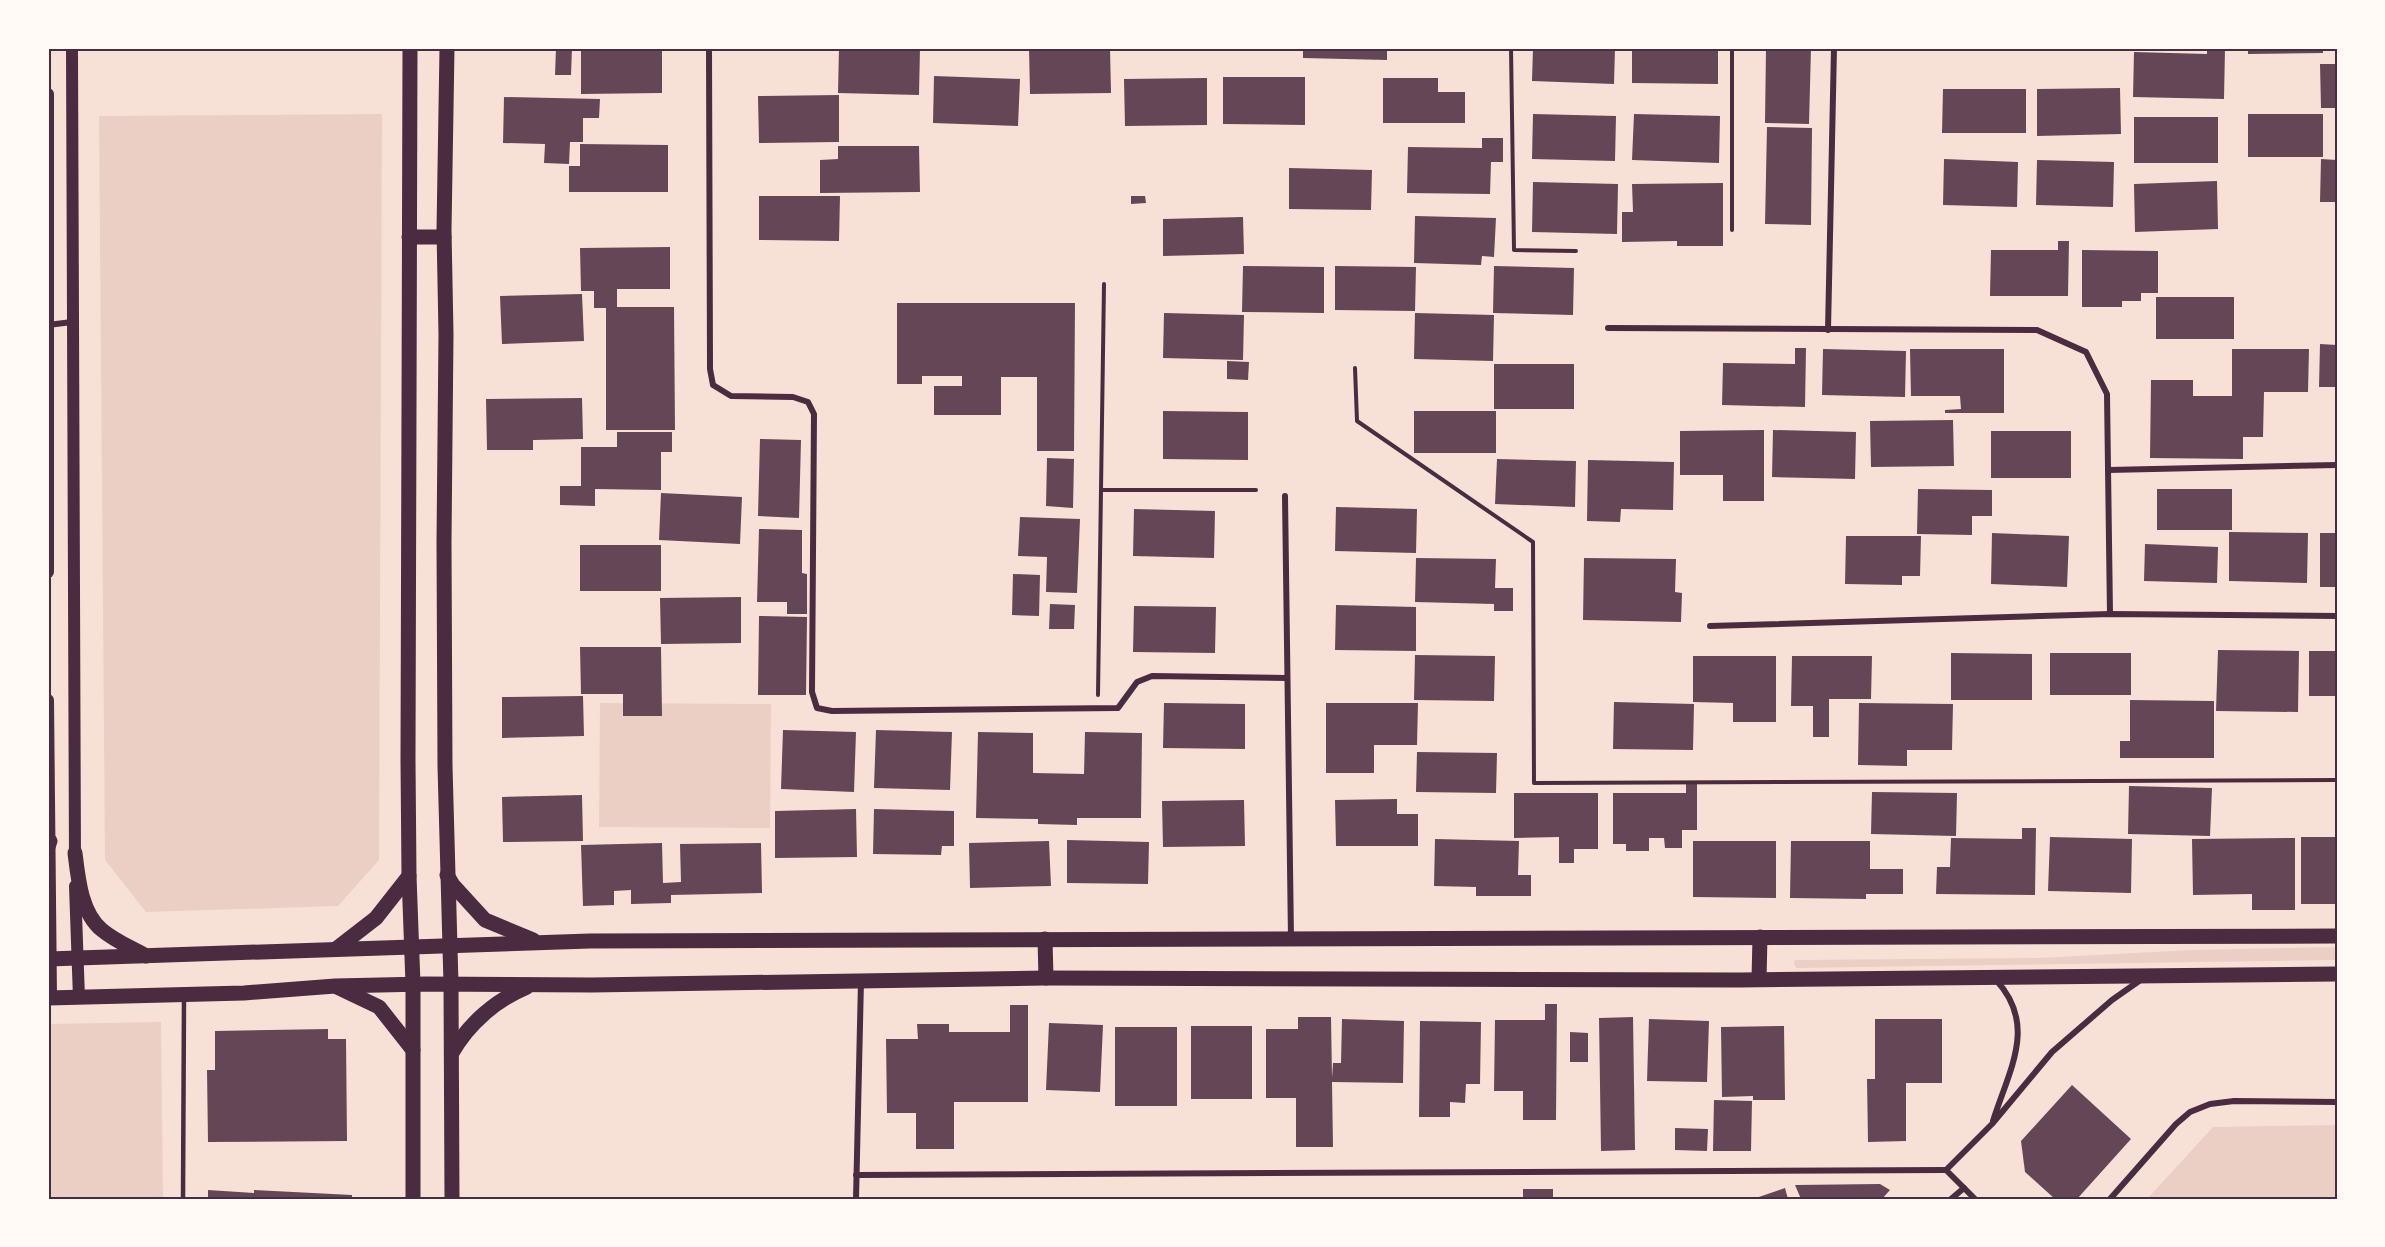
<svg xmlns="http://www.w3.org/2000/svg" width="2385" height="1247" font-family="'Archivo Narrow',sans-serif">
  <rect width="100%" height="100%" fill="#f7e1d7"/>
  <g fill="#ebcfc5">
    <polygon points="382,114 379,860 338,906 146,912 105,860 99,116"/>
    <polygon points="600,703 771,704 770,828 599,827"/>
    <polygon points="2337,947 2337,960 1796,968 1794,963 1795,960 2038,958 2192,950"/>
    <polygon points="161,1022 163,1199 48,1199 48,1024"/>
    <polygon points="2337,1125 2337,1199 2147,1199 2213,1127"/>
  </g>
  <g fill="#644757">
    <polygon points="556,48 572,48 571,75 555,75"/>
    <polygon points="581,48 662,48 662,93 581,94"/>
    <polygon points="839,48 920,48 919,95 838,93"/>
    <polygon points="1029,48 1110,48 1111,93 1030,94"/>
    <polygon points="1303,48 1387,48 1387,60 1303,58"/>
    <polygon points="1533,48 1615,48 1614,84 1532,81"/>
    <polygon points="1632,48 1718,48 1718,84 1632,83"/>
    <polygon points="1766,48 1811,48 1809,124 1765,123"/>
    <polygon points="2207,48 2225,48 2224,99 2133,97 2134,52 2207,54"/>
    <polygon points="2248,48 2323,48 2323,53 2248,54"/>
    <polygon points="2320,64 2337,64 2337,108 2321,108"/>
    <polygon points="934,76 1020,79 1018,126 933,123"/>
    <polygon points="1223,77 1305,77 1305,125 1223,124"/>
    <polygon points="1207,78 1207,125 1125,126 1124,79"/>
    <polygon points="1383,78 1438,78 1438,92 1465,92 1465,123 1383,123"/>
    <polygon points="2120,88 2121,134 2037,136 2037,89"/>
    <polygon points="1943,89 2026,89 2026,133 1942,133"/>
    <polygon points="839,95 839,142 759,143 758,96"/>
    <polygon points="504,97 600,99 599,118 583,118 583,142 570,142 569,164 544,163 545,144 503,143"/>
    <polygon points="1533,114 1616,116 1615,161 1532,159"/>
    <polygon points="1634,114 1720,116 1719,163 1632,160"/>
    <rect x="2248" y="114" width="75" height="43"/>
    <rect x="2134" y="117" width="84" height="46"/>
    <polygon points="1767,127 1812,128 1811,225 1765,224"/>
    <polygon points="1482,138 1503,138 1503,162 1491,162 1490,194 1407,193 1408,147 1482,148"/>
    <polygon points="580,144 668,145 668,192 569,192 569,166 580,166"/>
    <polygon points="838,146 919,146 920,192 820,193 820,160 838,159"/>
    <polygon points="1944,159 2018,162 2017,207 1943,205"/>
    <polygon points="2321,159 2337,160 2337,202 2320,202"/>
    <polygon points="2037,160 2114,162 2113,207 2036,205"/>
    <polygon points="1289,168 1372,170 1371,210 1289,209"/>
    <polygon points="2217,181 2218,229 2135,232 2134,184"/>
    <polygon points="1533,182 1618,184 1617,234 1532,232"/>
    <polygon points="1723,183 1723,246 1677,246 1677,241 1622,242 1622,212 1633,212 1632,184"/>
    <polygon points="759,196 840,196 839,241 759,240"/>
    <polygon points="1131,196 1145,196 1146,203 1131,204"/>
    <polygon points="1415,216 1496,218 1494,257 1482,256 1481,265 1414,263"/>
    <polygon points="1243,217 1244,254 1163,256 1163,219"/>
    <polygon points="2058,241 2069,241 2068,296 1990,296 1991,250 2058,250"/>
    <polygon points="670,247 670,289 617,289 617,307 674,307 675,430 606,430 606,308 594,308 594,291 581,291 580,248"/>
    <polygon points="2082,250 2158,251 2158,293 2141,293 2141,301 2122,301 2122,307 2082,307"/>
    <polygon points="1243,266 1324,267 1324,313 1242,312"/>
    <polygon points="1335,266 1416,267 1415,311 1335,310"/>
    <polygon points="1494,266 1574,268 1573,315 1493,313"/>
    <polygon points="582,294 584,341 502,344 500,296"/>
    <rect x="2156" y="297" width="78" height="42"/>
    <polygon points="897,303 1075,303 1074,451 1037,451 1037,377 1001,377 1001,415 934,415 934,386 962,386 962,376 922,376 922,384 897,384"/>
    <polygon points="1164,313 1244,315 1243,360 1163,358"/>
    <polygon points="1415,313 1494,315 1493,361 1414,359"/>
    <polygon points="2320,344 2337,345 2337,387 2319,387"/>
    <polygon points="1795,348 1806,348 1805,407 1722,405 1723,363 1795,364"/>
    <polygon points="1823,349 1906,351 1905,397 1822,395"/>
    <polygon points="1910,349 2004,349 2004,413 1945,413 1945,410 1961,409 1960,396 1911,396"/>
    <polygon points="2232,349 2309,349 2308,392 2264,392 2263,437 2243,437 2243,459 2150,458 2151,380 2193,380 2193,396 2232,396"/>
    <polygon points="1227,361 1249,362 1248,380 1227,379"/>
    <rect x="1494" y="364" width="80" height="45"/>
    <polygon points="582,398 583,439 533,440 533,450 487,450 486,399"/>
    <polygon points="1163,411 1248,412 1248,460 1163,459"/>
    <rect x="1414" y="411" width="82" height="42"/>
    <polygon points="1953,420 1954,466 1871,467 1870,421"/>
    <polygon points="1764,430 1764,501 1723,501 1723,475 1680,475 1680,431"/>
    <polygon points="1773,430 1856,432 1855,479 1772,477"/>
    <rect x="1991" y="431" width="80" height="47"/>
    <polygon points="617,432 672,432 672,452 661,452 661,490 595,489 595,506 560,505 560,486 581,486 581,447 617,447"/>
    <polygon points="760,439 801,440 799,518 758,516"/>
    <polygon points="1047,458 1074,459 1073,508 1046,506"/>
    <polygon points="1497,459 1576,461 1575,507 1495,504"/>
    <polygon points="1588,460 1674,462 1673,510 1621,509 1620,522 1587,521"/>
    <polygon points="1918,489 1992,490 1992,516 1972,516 1972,535 1917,534"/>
    <rect x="2157" y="489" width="75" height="41"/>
    <polygon points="661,493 742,497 740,544 659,540"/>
    <polygon points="1336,507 1417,509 1416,553 1335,551"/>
    <polygon points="1134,509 1215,511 1214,558 1133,556"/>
    <polygon points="1020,517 1080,519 1077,593 1046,592 1047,557 1018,556"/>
    <polygon points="759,529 802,530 802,573 807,574 807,614 787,614 787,602 757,602"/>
    <polygon points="2229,532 2308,533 2307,583 2229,581"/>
    <polygon points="1992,533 2069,536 2067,587 1991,584"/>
    <rect x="2320" y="533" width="17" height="54"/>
    <polygon points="1846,536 1921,536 1920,576 1902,576 1902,585 1845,584"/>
    <polygon points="2145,544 2218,547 2217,583 2144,581"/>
    <rect x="580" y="545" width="81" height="46"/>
    <polygon points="1416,558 1496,559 1495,588 1513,588 1513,611 1494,611 1494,604 1415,602"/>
    <polygon points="1584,558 1676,559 1675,592 1682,593 1681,622 1583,620"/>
    <polygon points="1013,574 1040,575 1039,616 1012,615"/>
    <polygon points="741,597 741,643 661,644 660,598"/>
    <polygon points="1050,604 1075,605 1074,629 1049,629"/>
    <polygon points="1336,605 1416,607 1416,651 1335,650"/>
    <polygon points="1134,606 1216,607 1215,653 1133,652"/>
    <polygon points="759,616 807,617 806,695 758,695"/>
    <polygon points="580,647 661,647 662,716 623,716 623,694 581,694"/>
    <polygon points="2218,650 2299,651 2298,712 2216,711"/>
    <rect x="2309" y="651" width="28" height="45"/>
    <polygon points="1951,653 2032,654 2032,700 1951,700"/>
    <rect x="2050" y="653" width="81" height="42"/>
    <polygon points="1415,655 1495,656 1494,701 1414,700"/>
    <polygon points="1693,656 1776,656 1776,722 1733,722 1733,703 1693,702"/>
    <polygon points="1792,656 1872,656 1871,699 1829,699 1829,737 1813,737 1813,706 1791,706"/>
    <polygon points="583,696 584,736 502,738 502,697"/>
    <polygon points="2130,700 2214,701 2214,758 2120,758 2120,741 2130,741"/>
    <polygon points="1614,702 1694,704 1693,750 1613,749"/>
    <polygon points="1164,703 1245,704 1245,749 1163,748"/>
    <polygon points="1326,703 1418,703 1417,745 1374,745 1374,773 1326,773"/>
    <polygon points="1859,703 1953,704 1952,750 1907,750 1907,766 1858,765"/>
    <polygon points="783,730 856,732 854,792 781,789"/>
    <polygon points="876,730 952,732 950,790 874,788"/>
    <polygon points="978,732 1033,733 1033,773 1084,774 1085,732 1142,733 1141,818 1077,818 1077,825 1038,824 1038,819 976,818"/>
    <polygon points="1417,752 1497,753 1496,793 1416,792"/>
    <polygon points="1686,783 1697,783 1697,830 1682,830 1682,848 1665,848 1664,838 1649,838 1649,851 1626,851 1626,844 1613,844 1613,793 1686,793"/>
    <polygon points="2129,786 2212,788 2210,836 2128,834"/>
    <polygon points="1872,792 1957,793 1956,836 1871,834"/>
    <polygon points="1514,793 1598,793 1598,849 1574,849 1574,863 1559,863 1559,837 1514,838"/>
    <polygon points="582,795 583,841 503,842 502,797"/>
    <polygon points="1397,799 1397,814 1418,814 1418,846 1336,846 1335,800"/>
    <polygon points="1244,800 1245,846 1163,847 1162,801"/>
    <polygon points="856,809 857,857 775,858 775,811"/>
    <polygon points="874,809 954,811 954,846 942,846 941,855 873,854"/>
    <polygon points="2022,828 2036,828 2035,895 1936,894 1937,867 1950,867 1951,838 2022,839"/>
    <polygon points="2050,837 2132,839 2131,893 2048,891"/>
    <rect x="2301" y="837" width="36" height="67"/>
    <polygon points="2295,838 2295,910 2252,910 2252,894 2193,895 2192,839"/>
    <polygon points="1435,839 1519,841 1518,875 1531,875 1531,896 1476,896 1476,887 1434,886"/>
    <polygon points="1067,840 1149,842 1148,884 1067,883"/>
    <polygon points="1049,841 1051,886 970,888 969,843"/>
    <polygon points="1693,841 1776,841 1776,898 1693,897"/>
    <polygon points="1791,841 1870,841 1870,869 1903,869 1903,894 1866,894 1866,899 1790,898"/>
    <polygon points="662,843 663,883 681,882 680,844 761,843 762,893 671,895 671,903 631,904 631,890 614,891 614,905 583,906 581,845"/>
    <polygon points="1545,1004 1557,1004 1556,1120 1523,1120 1523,1091 1494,1091 1495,1020 1545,1020"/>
    <polygon points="1010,1005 1028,1005 1028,1102 954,1102 954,1149 916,1149 916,1113 887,1113 886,1039 918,1039 917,1024 949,1024 949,1032 1010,1032"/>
    <polygon points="1298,1017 1331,1017 1332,1078 1333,1063 1341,1063 1342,1019 1404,1021 1403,1083 1332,1082 1333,1147 1296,1147 1296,1098 1266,1098 1266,1029 1298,1029"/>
    <polygon points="1633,1017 1635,1150 1601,1151 1599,1018"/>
    <polygon points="1649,1019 1709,1021 1707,1082 1647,1081"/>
    <polygon points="1875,1019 1942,1019 1942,1083 1906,1083 1906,1141 1868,1142 1867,1079 1875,1079"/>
    <polygon points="1420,1021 1481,1022 1480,1084 1466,1084 1465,1103 1450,1102 1450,1117 1419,1117"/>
    <polygon points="1049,1023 1103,1025 1100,1092 1046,1090"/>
    <rect x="1191" y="1026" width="61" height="73"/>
    <polygon points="1784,1026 1785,1100 1753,1100 1753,1096 1722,1097 1721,1027"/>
    <rect x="1115" y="1027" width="62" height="79"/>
    <polygon points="328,1029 328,1039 346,1039 347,1141 208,1142 207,1070 215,1070 215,1031"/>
    <polygon points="1570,1032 1588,1033 1588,1062 1570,1062"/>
    <polygon points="2072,1085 2131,1139 2077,1199 2055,1199 2025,1172 2021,1141"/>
    <polygon points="1714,1100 1752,1101 1751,1151 1713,1151"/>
    <polygon points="1675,1128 1708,1129 1707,1151 1675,1150"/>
    <polygon points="1880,1184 1890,1190 1882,1199 1801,1199 1795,1185"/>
    <polygon points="1785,1188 1788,1199 1753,1199"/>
    <rect x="1523" y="1189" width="30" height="10"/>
    <polygon points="208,1190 254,1193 254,1190 352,1195 352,1199 208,1199"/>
  </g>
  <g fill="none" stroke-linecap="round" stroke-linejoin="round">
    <g stroke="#4a2c40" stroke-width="4">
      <polyline points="1511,48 1514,250 1576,251"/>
      <polyline points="1732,48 1732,230"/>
      <polyline points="1355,368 1357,421 1533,542 1534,783 2337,780"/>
      <polyline points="1102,490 1256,490"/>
      <polyline points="1098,695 1104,284"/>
    </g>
    <polyline stroke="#4a2c40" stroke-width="4.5" points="183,1199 184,997"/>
    <g stroke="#4a2c40" stroke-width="6">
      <polyline points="709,48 710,369 713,385 731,396 793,397 808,402 814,414 812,692 817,708 832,711 1118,708 1137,682 1152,676 1287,678"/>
      <polyline points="48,325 72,322"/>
      <polyline points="1608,328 2037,330 2086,352 2107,394 2110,614"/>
      <polyline points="1828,330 1834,48"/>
      <polyline points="2108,470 2337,465"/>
      <polyline points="1285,496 1291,939"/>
      <polyline points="1710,626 2110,614 2337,616"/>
      <path d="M1993 1121C2009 1070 2038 1025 1996 980"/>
      <polyline points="856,1175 1946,1170"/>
      <polyline points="1964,1188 1975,1199"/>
      <polyline points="856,1199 861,981"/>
      <polyline points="1951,1199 1964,1188 1946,1170 1992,1124 2052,1052 2112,1000 2142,979"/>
      <polyline points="2110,1199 2176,1124 2190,1112 2210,1104 2234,1101 2337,1102"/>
    </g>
    <g stroke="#4a2c40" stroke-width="12">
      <polyline points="72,48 75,862"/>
      <polyline points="48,94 48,572"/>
      <polyline points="48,700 51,998"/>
      <polyline points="75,886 79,998"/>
    </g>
    <g stroke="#4a2c40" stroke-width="15">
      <polyline points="410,48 408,761 409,876 413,984 413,1199"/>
      <polyline points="447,48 444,230 446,334 444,542 445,766 451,984 452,1199"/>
      <polyline points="409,237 444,237"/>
      <polyline points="48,847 50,841"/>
      <path d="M75 853C78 878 81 913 102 930 115 941 132 948 146 956"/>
      <polyline points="447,875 453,885 485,920 533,940"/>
      <polyline points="1045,939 1046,978"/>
      <polyline points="336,949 376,918 409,876"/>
      <polyline points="48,959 590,941 2337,936"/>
      <polyline points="1759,979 1760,937"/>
      <polyline points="337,987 379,1007 413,1050"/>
      <polyline points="48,998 244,993 335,986 425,984 592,985 1046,978 1740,980 2337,974"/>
      <path d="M452 1053C468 1024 496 1000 527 987"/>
    </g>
  </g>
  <rect width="2385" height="1247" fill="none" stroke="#fffaf5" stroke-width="99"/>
  <rect x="50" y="50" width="2286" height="1148" fill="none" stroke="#4a2c40" stroke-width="2"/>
</svg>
